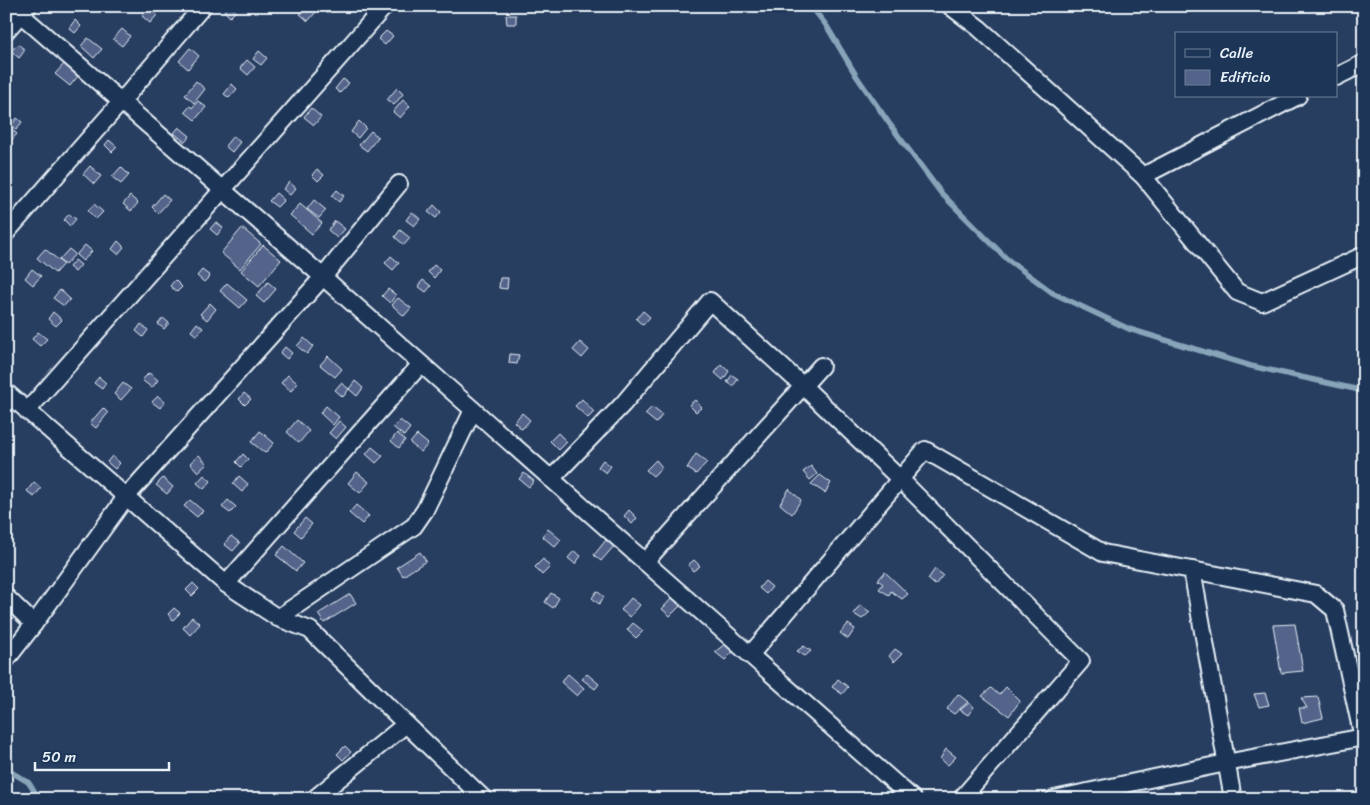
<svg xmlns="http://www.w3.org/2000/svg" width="1370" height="805" font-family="Sriracha,sans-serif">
  <rect width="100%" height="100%" fill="#283e61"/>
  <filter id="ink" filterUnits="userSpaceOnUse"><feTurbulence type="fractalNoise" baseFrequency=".02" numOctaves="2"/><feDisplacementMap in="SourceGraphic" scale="10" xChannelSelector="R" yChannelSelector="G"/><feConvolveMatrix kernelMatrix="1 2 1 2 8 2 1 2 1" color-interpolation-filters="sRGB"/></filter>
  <g filter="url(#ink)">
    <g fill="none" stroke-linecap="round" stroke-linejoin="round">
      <g stroke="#87a4b9" stroke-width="5.5">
        <polyline points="811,6 826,25 857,77 891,126 941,193 1007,259 1053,293 1129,329 1251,366 1364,391"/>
        <polyline points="6,769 28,782 40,799"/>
      </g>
    </g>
    <g fill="#53638a" stroke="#e8f1f8">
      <polygon points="228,6 231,6 236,11 230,17 224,11"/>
      <polygon points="307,6 310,6 316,12 308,21 300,14"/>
      <polygon points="149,8 157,15 150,23 142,16"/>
      <polygon points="506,15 516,15 516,24 507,24"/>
      <polygon points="75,20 81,26 75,33 69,28"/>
      <polygon points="122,29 130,36 122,46 113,39"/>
      <polygon points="386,31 393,36 385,45 378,39"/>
      <polygon points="88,38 102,49 94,58 81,46"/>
      <polygon points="18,44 25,50 19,58 11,51"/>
      <polygon points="190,48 199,56 188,69 179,61"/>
      <polygon points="259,51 267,58 261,65 253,59"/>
      <polygon points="247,60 255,67 248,75 240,68"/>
      <polygon points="64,64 78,76 70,86 55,74"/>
      <polygon points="343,79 349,83 340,93 335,89"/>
      <polygon points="196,81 205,89 194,103 185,95"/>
      <polygon points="232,84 237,89 229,98 224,94"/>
      <polygon points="397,88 403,94 394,105 387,100"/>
      <polygon points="403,100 410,106 400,118 393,112"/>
      <polygon points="198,101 206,107 195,120 185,112 190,106 192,108"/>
      <polygon points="311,108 321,117 314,125 304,117"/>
      <polygon points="17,118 22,122 16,130 11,126"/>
      <polygon points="359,121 366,128 358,138 351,132"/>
      <polygon points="9,127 17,134 6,146 6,131"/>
      <polygon points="179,127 190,136 185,142 174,133"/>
      <polygon points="371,131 378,137 367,151 359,145"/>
      <polygon points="233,136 240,142 232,152 225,146"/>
      <polygon points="109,140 117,147 112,152 105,145"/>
      <polygon points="90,166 101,176 94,184 83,174"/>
      <polygon points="121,167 129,175 121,184 112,177"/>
      <polygon points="317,169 324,175 318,181 312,175"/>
      <polygon points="289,182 296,188 290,195 283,189"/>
      <polygon points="337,190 344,196 339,202 332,196"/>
      <polygon points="276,193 284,200 277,207 269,201"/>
      <polygon points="163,194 170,200 158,213 152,207"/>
      <polygon points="130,196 138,203 131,211 123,204"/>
      <polygon points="314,200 326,210 319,218 307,209"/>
      <polygon points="94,204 103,212 96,219 88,211"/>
      <polygon points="300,204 322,223 312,234 290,215"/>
      <polygon points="434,205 441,212 436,218 428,212"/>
      <polygon points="412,212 420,219 414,226 406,220"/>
      <polygon points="69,214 76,219 70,226 64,220"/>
      <polygon points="335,221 345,229 337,238 328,230"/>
      <polygon points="216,222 223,228 217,235 210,229"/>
      <polygon points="242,228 261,244 240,269 221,253"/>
      <polygon points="400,230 410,238 404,245 395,237"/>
      <polygon points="118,241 124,247 118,254 112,249"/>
      <polygon points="85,245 92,251 83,261 76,255"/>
      <polygon points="263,245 281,260 259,286 241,271"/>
      <polygon points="45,249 63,264 55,273 37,258"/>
      <polygon points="69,249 75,254 65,265 59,260"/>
      <polygon points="391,256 399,263 393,270 385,263"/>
      <polygon points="75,260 81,265 75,272 69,267"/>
      <polygon points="434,265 440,270 434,278 428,272"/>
      <polygon points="32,269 41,276 33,285 25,278"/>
      <polygon points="202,270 210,276 204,282 197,276"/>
      <polygon points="500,278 508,278 507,289 499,288"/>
      <polygon points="175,280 182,287 177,292 170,286"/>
      <polygon points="423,280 431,286 426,292 418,286"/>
      <polygon points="268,282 276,289 264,303 256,296"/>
      <polygon points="227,283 247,300 240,308 220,291"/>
      <polygon points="388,289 396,295 390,303 382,296"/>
      <polygon points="60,290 70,299 64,306 53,298"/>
      <polygon points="398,298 411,308 404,316 392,305"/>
      <polygon points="210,303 216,309 207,320 200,314"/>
      <polygon points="643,311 650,317 643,325 636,319"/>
      <polygon points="53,312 62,320 56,326 48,319"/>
      <polygon points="163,318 169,323 164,329 158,324"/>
      <polygon points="197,323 203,328 197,336 191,331"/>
      <polygon points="141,324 148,330 143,337 136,331"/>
      <polygon points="38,332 47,339 40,346 32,339"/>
      <polygon points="304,338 313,346 307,354 297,346"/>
      <polygon points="580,342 589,350 582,358 573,350"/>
      <polygon points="285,347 292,353 287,359 280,353"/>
      <polygon points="510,354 519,355 517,364 509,363"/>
      <polygon points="328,356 342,369 335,377 320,365"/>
      <polygon points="721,365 729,371 723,380 715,373"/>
      <polygon points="149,373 158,380 152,388 142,380"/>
      <polygon points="288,375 297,383 291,391 281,383"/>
      <polygon points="732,375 738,379 733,386 727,382"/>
      <polygon points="99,377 106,383 102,389 94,383"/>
      <polygon points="355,381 363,388 357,396 349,389"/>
      <polygon points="123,383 131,389 121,400 114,394"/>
      <polygon points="341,383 349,389 343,397 335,390"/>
      <polygon points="244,393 251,399 245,405 239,399"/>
      <polygon points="158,396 165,402 160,408 152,402"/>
      <polygon points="582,399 594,412 588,418 575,406"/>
      <polygon points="695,400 702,407 696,412 689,405"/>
      <polygon points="326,406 339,417 333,425 320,413"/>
      <polygon points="652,407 662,415 656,423 645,414"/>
      <polygon points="103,408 108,413 96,428 90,423"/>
      <polygon points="522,413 530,420 522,429 514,422"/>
      <polygon points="297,420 309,431 299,443 287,432"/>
      <polygon points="400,420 410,428 404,436 393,427"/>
      <polygon points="339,421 346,427 336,439 329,433"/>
      <polygon points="260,431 274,443 265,453 251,442"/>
      <polygon points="397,433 405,440 399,448 391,441"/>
      <polygon points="558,433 567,442 559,450 550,441"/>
      <polygon points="417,435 428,444 421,452 410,443"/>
      <polygon points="372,447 383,456 376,463 366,454"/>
      <polygon points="243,454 248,459 241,467 236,462"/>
      <polygon points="696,454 707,462 696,474 687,468"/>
      <polygon points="199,455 207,464 198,472 190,463"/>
      <polygon points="112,456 120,463 115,469 107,462"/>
      <polygon points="603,460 611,466 606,473 598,467"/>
      <polygon points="656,460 662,467 653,476 646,470"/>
      <polygon points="811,466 817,474 810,480 803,472"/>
      <polygon points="357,472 369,482 360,493 348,483"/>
      <polygon points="524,473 534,481 529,487 519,479"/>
      <polygon points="204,475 211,481 204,489 197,483"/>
      <polygon points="820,475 831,483 825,493 811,484"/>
      <polygon points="239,476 248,484 242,492 233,484"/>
      <polygon points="163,478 173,487 167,494 156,485"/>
      <polygon points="34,482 41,488 34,497 27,491"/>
      <polygon points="789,489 801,500 792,514 780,504"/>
      <polygon points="190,500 203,511 197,517 184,506"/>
      <polygon points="228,500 236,507 230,513 222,507"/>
      <polygon points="356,505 369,516 362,524 349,513"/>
      <polygon points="629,510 637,518 632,524 624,516"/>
      <polygon points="305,518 312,524 301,537 294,531"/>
      <polygon points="548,529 561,540 555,547 542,536"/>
      <polygon points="231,536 240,543 233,551 224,544"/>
      <polygon points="606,540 614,546 601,561 594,555"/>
      <polygon points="284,546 303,563 296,571 276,555"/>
      <polygon points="574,551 581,556 575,564 568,558"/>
      <polygon points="420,552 426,561 403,576 397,567"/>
      <polygon points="543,559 550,567 542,575 535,567"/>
      <polygon points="694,560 700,566 693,571 688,565"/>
      <polygon points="935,569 943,575 935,585 928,579"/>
      <polygon points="885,572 908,594 902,599 891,591 889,595 879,589 883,584 878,580"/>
      <polygon points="765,581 772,587 766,594 759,588"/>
      <polygon points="193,583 199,589 192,596 186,590"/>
      <polygon points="597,591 604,597 599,604 592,598"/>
      <polygon points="551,593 559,598 553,608 545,602"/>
      <polygon points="350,594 356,603 324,623 318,614"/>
      <polygon points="631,598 640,605 630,617 621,610"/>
      <polygon points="672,598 680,606 670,616 662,609"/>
      <polygon points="860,605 870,612 862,619 854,614"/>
      <polygon points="174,608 180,613 173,620 168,614"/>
      <polygon points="192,617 200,624 190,635 183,628"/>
      <polygon points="633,623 643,631 636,638 627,630"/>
      <polygon points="848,624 855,629 848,639 840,633"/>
      <polygon points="1295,624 1303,671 1281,673 1273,625"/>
      <polygon points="726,643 735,650 725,660 715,652"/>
      <polygon points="804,646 811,651 805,656 797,651"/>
      <polygon points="895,649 902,654 894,662 889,656"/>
      <polygon points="568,674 584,688 577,696 561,682"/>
      <polygon points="587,674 599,684 595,689 582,679"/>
      <polygon points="838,679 848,687 842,694 832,687"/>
      <polygon points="1006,687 1020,701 1009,716 982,696 991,688 999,695"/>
      <polygon points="1265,693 1269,705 1259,707 1254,694"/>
      <polygon points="958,694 968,702 954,714 947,709"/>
      <polygon points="1318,697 1323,718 1302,723 1299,708 1307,708 1301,698"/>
      <polygon points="969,703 974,707 968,715 960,710"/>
      <polygon points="345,746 351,752 343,760 337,754"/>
      <polygon points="946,749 956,757 948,765 940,759"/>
    </g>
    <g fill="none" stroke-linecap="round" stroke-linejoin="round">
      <defs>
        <g id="minor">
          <polyline points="11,6 323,277 913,799"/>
          <polyline points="950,6 979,28 1143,176 1237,292 1262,302 1364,255"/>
          <polyline points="6,31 28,6"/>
          <polyline points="1336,77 1364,63"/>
          <polyline points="1143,176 1298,96"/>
          <polyline points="6,233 121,102 203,6"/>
          <polyline points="6,392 226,584 278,618 310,630 406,724 484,799"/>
          <polyline points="27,411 385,6"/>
          <polyline points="551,479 623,404 710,301 803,386 900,479 1081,661 961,799"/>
          <polyline points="645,562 821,366"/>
          <polyline points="1192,570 1233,799"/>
          <polyline points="226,584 421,364"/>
          <polyline points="6,597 34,624"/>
          <polyline points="278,618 414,526 425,510 473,410"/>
          <polyline points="750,655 925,450 1103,553 1316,594 1335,610 1364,742"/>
          <polyline points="6,660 34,624 126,497 323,277 399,184"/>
          <polyline points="314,799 406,724"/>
          <polyline points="1054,799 1226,763 1364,737"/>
        </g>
      </defs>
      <use href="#minor" stroke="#e8f1f8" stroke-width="20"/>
      <use href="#minor" stroke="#1d3557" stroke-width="16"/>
    </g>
  </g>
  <rect width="1370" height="805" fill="none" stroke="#1d3557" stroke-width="25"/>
  <rect x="12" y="12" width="1345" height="780" fill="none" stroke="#e8f1f8" stroke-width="2" filter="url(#ink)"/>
  <rect x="1175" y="32" width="162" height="65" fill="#1d3557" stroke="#6e8097"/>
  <rect x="1185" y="49" width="25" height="8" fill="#1d3557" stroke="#6e8097"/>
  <text x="1220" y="58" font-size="15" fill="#e8f1f8">Calle</text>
  <rect x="1185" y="70" width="25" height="15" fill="#53638a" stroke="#6e8097"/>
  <text x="1220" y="82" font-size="15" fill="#e8f1f8">Edificio</text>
  <path d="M35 762v8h134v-8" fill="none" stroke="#e8f1f8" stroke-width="2.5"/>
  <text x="42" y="762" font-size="15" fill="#e8f1f8" stroke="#1d3557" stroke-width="4" paint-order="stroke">50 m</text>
</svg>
